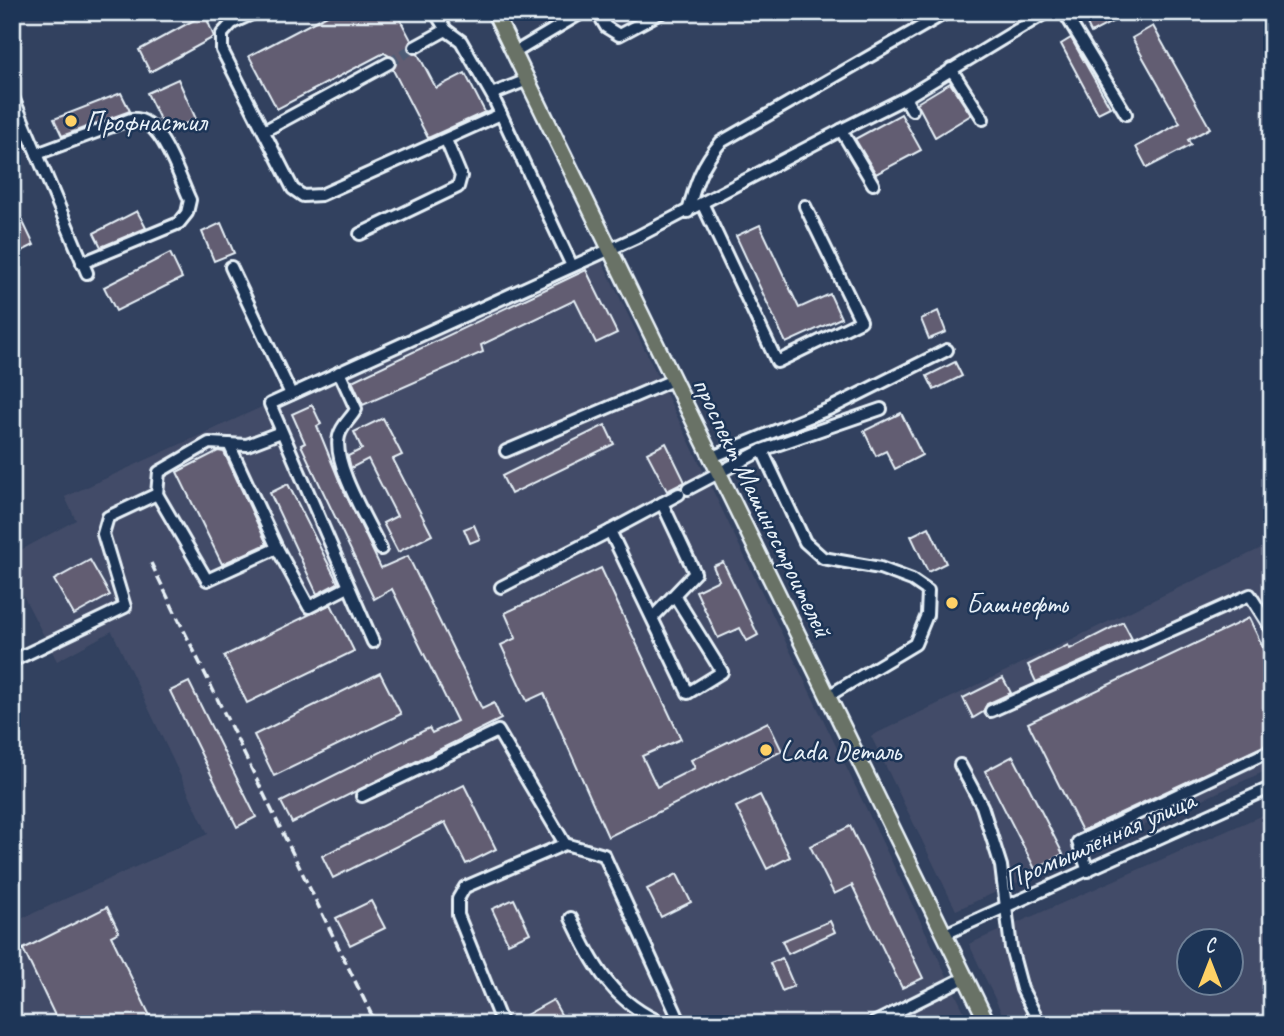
<svg xmlns="http://www.w3.org/2000/svg" width="1284" height="1036" font-family="Caveat,sans-serif">
  <rect width="100%" height="100%" fill="#32415f"/>
  <filter id="ink" filterUnits="userSpaceOnUse"><feTurbulence type="fractalNoise" baseFrequency=".0143" numOctaves="2"/><feDisplacementMap in="SourceGraphic" scale="14" xChannelSelector="R" yChannelSelector="G"/><feConvolveMatrix kernelMatrix="1 2 1 2 8 2 1 2 1" color-interpolation-filters="sRGB"/></filter>
  <g filter="url(#ink)">
    <g fill="#434c68" fill-rule="evenodd">
      <polygon points="601,259 970,1024 12,1024 12,923 208,834 112,631 57,661 12,574 12,555 76,520 65,497 264,406 269,414"/>
      <polygon points="1272,543 1272,768 956,910 871,736"/>
      <path d="M1272 811V1024H1007L969 944ZM1190 942H1232V984H1190Z"/>
    </g>
    <g fill="#625d72" stroke="#e8f1f8" stroke-width="2">
      <polygon points="333,12 396,12 411,40 408,50 418,54 436,88 465,73 485,112 428,138 393,70 396,60 384,53 277,109 249,56"/>
      <polygon points="1081,12 1131,12 1091,33"/>
      <polygon points="205,14 214,37 150,72 139,50"/>
      <polygon points="1153,26 1210,128 1188,140 1191,145 1147,168 1136,147 1180,123 1132,38"/>
      <polygon points="1071,38 1110,107 1098,113 1061,44"/>
      <polygon points="178,79 196,119 166,132 147,93"/>
      <polygon points="950,83 971,115 935,137 917,103"/>
      <polygon points="121,93 130,111 62,136 54,119"/>
      <polygon points="901,114 921,150 876,174 855,139"/>
      <polygon points="12,199 34,245 12,256"/>
      <polygon points="137,211 146,228 101,247 94,233"/>
      <polygon points="221,223 234,253 214,261 202,232"/>
      <polygon points="760,225 799,308 830,294 841,318 786,343 736,236"/>
      <polygon points="170,253 182,278 116,311 104,287"/>
      <polygon points="586,270 617,333 596,343 575,300 481,345 483,352 363,405 352,381"/>
      <polygon points="938,311 946,332 929,339 921,319"/>
      <polygon points="955,362 962,376 934,390 927,376"/>
      <polygon points="312,405 321,424 317,426 339,480 381,568 408,556 482,709 494,703 501,719 292,823 281,802 429,728 432,733 457,721 392,589 374,599 301,445 305,443 292,414"/>
      <polygon points="901,413 922,455 895,469 886,451 876,456 864,431"/>
      <polygon points="383,418 402,455 393,459 432,535 398,552 383,523 397,516 368,459 351,468 348,456 362,449 354,432"/>
      <polygon points="605,425 614,444 511,494 502,476"/>
      <polygon points="666,443 685,482 667,491 647,453"/>
      <polygon points="218,451 224,452 267,544 222,564 177,472"/>
      <polygon points="288,484 338,583 317,594 270,493"/>
      <polygon points="474,525 480,539 470,543 464,529"/>
      <polygon points="929,527 946,563 928,572 911,536"/>
      <polygon points="90,560 110,595 74,615 54,580"/>
      <polygon points="723,562 758,635 747,641 740,628 718,638 696,591 719,580 713,566"/>
      <polygon points="601,568 681,739 642,756 657,787 695,768 691,760 768,722 782,751 608,837 544,693 527,701 501,645 516,638 505,613"/>
      <polygon points="331,604 354,651 247,703 224,656"/>
      <polygon points="1249,618 1272,666 1272,742 1082,831 1028,723"/>
      <polygon points="1123,622 1132,639 1036,682 1028,665 1068,645 1070,649"/>
      <polygon points="380,673 401,714 274,776 254,735"/>
      <polygon points="1003,678 1011,693 987,704 983,712 973,718 963,698"/>
      <polygon points="189,682 256,817 237,827 170,691"/>
      <polygon points="1013,756 1063,854 1035,869 985,771"/>
      <polygon points="464,785 496,849 466,864 445,822 333,878 322,856"/>
      <polygon points="760,795 790,857 767,869 736,807"/>
      <polygon points="850,826 923,978 902,988 852,885 834,894 810,846"/>
      <polygon points="677,874 691,902 661,917 647,889"/>
      <polygon points="514,899 530,933 508,943 492,909"/>
      <polygon points="371,901 385,928 350,945 336,918"/>
      <polygon points="107,907 119,932 111,936 154,1024 59,1024 23,949"/>
      <polygon points="830,921 835,932 788,954 782,941"/>
      <polygon points="782,958 794,986 782,991 770,963"/>
      <polygon points="553,1000 564,1020 556,1024 510,1024"/>
    </g>
    <g fill="none" stroke-linecap="round" stroke-linejoin="round">
      <polyline stroke="#4d5b76" stroke-width="10" stroke-dasharray="10 5" stroke-linecap="butt" points="389,63 415,47"/>
      <defs>
        <g id="minor">
          <polyline points="256,12 232,23 222,34 222,50 293,189 303,196 321,195 501,114"/>
          <polyline points="435,12 446,30 461,41 493,97 572,266"/>
          <polyline points="597,12 606,27 619,35 662,12"/>
          <polyline points="1064,12 1126,114"/>
          <polyline points="415,47 446,30"/>
          <polyline points="514,53 583,12"/>
          <polyline points="951,69 983,119"/>
          <polyline points="492,94 527,80"/>
          <path d="M12 95 37 154 131 119C160 114 179 177 190 200L187 213 179 223 82 263"/>
          <polyline points="905,98 912,110"/>
          <polyline points="841,130 905,98 1047,12"/>
          <polyline points="264,131 389,63"/>
          <polyline points="37,154 87,273"/>
          <polyline points="703,205 777,362 861,321 805,206"/>
          <path d="M688 212C695 184 702 164 721 142L947 12"/>
          <polyline points="360,234 458,187 461,176 446,140"/>
          <polyline points="231,267 291,394"/>
          <path d="M339 372 356 409C352 418 342 424 339 436 332 464 369 523 381 549"/>
          <polyline points="762,450 805,542 823,558 880,568 912,580 928,591 927,615 915,644 828,696"/>
          <polyline points="506,451 673,380"/>
          <polyline points="712,457 831,408 947,350"/>
          <polyline points="688,489 762,450 881,409"/>
          <polyline points="157,494 207,580 277,548 229,444"/>
          <polyline points="277,548 309,607 348,587"/>
          <polyline points="501,587 610,531"/>
          <polyline points="675,596 722,672 688,693 610,531 679,494"/>
          <polyline points="653,617 695,573 662,503"/>
          <polyline points="373,642 270,404 637,237 841,130 873,184"/>
          <polyline points="12,661 125,607 103,534 108,517 157,494 159,472 209,443 247,445 281,432"/>
          <polyline points="991,711 1250,595 1272,630"/>
          <polyline points="960,765 982,806 1001,866 1011,948 1022,989 1040,1024"/>
          <polyline points="362,796 498,731 565,844"/>
          <polyline points="1088,871 1078,842 1272,750"/>
          <path d="M571 918C594 966 613 1003 665 1024"/>
          <polyline points="945,934 1272,787"/>
          <polyline points="502,1024 458,915 458,899 465,887 565,844 604,855 681,1024"/>
          <polyline points="872,1024 966,977"/>
        </g>
        <polyline id="major" points="494,12 988,1024"/>
      </defs>
      <use href="#minor" stroke="#e8f1f8" stroke-width="16"/>
      <use href="#major" stroke="#e8f1f8" stroke-width="19"/>
      <use href="#minor" stroke="#1d3557" stroke-width="10"/>
      <use href="#major" stroke="#697266" stroke-width="14"/>
      <polyline stroke="#e8f1f8" stroke-width="3.5" stroke-dasharray="10 5" stroke-linecap="butt" points="151,563 376,1024"/>
    </g>
  </g>
  <g fill="#ffd166" stroke="#1d3557" stroke-width="2.5">
    <circle cx="71" cy="121" r="7"/>
    <circle cx="952" cy="603" r="7"/>
    <circle cx="766" cy="750" r="7"/>
  </g>
  <g text-anchor="middle" dominant-baseline="central" stroke-width="5" stroke-linejoin="round" paint-order="stroke">
    <g font-size="28" fill="#e8f1f8" stroke="#1d3557" text-anchor="start">
      <text x="85" y="121">Профнастил</text>
      <text x="966" y="603">Башнефть</text>
      <text x="780" y="750">Lada Dеталь</text>
    </g>
    <g font-size="28" fill="#e8f1f8" stroke="#1d3557">
      <text transform="translate(763 507) rotate(64)">проспект Машиностроителей</text>
      <text transform="translate(1099 840) rotate(-24)">Промышленная улица</text>
    </g>
  </g>
  <rect width="1284" height="1036" fill="none" stroke="#1d3557" stroke-width="42"/>
  <rect x="21" y="21" width="1242" height="994" fill="none" stroke="#e8f1f8" stroke-width="2.5" filter="url(#ink)"/>
  <g transform="translate(1210 962)"><circle r="33" fill="#1d3557" stroke="#6e8097" stroke-width="2"/>
  <path d="M0-5L12 26L0 18L-12 26Z" fill="#ffd166"/>
  <text y="-10" font-size="19" font-weight="bold" text-anchor="middle" fill="#e8f1f8">С</text>
  </g>
</svg>
